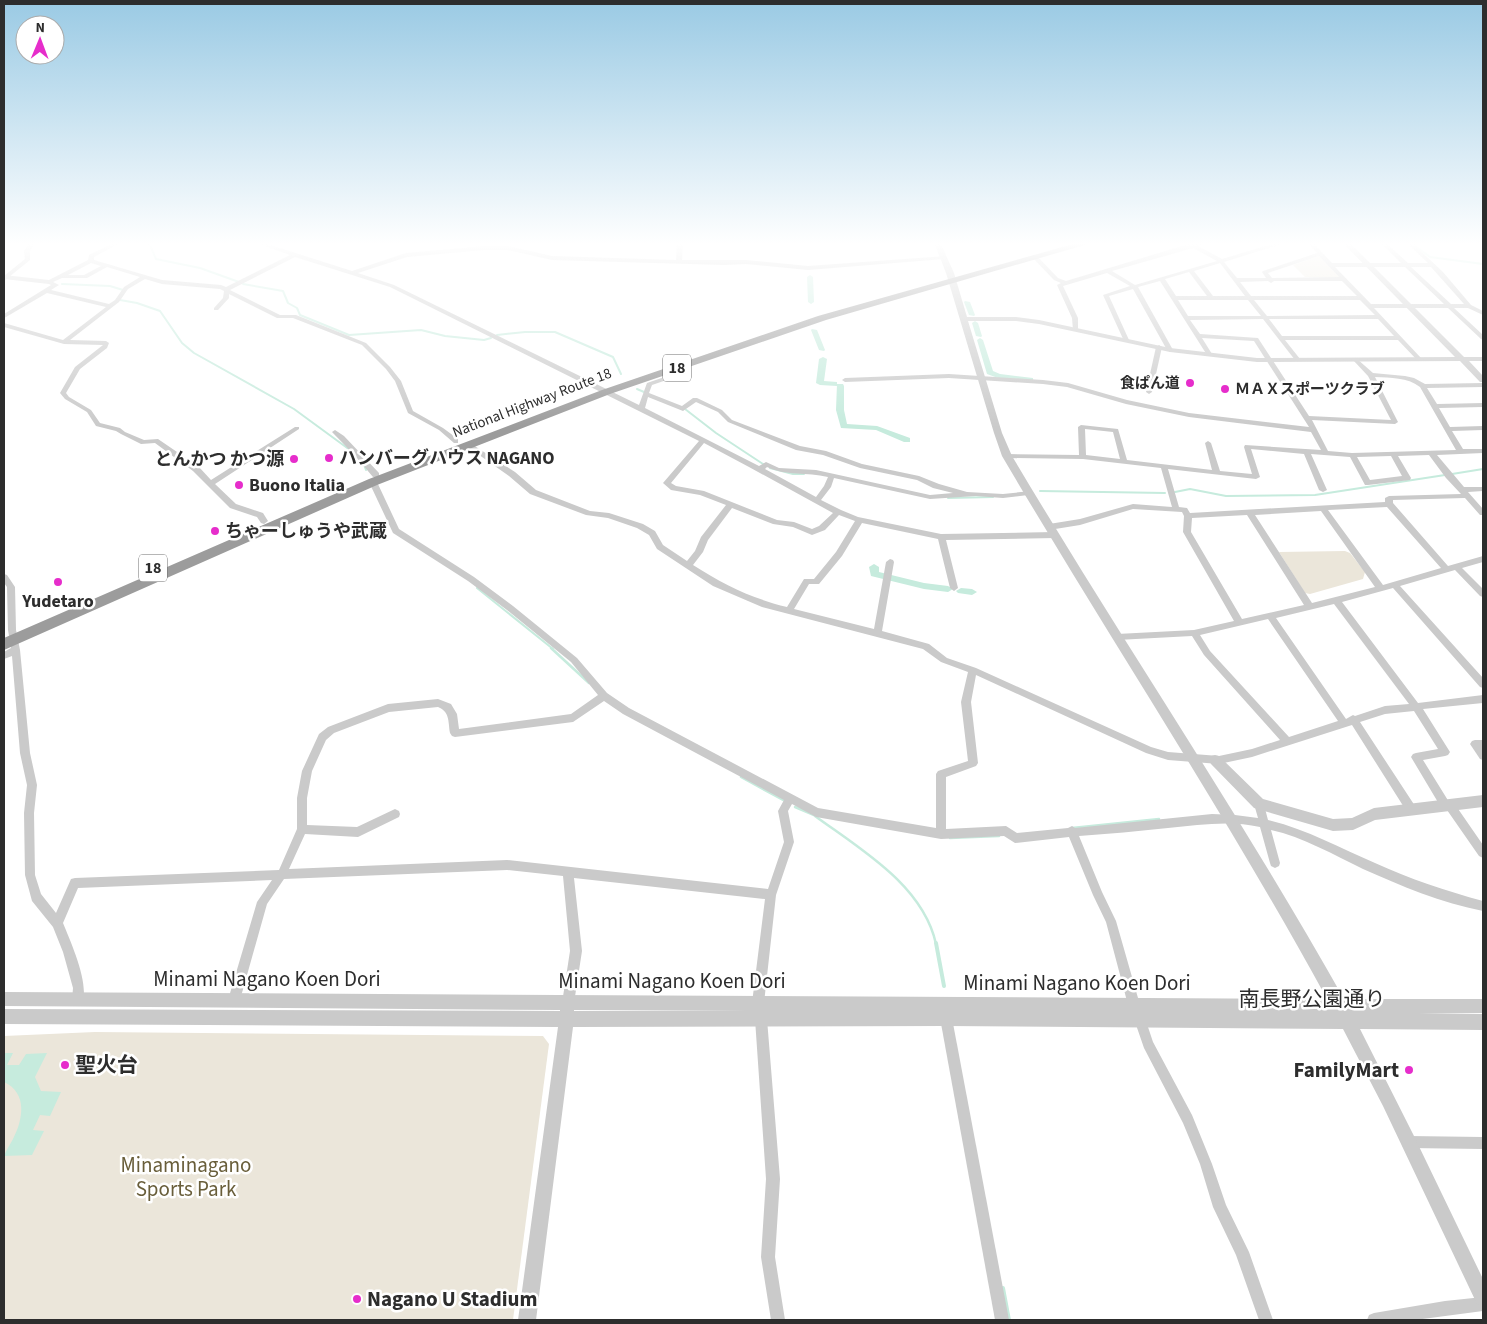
<svg xmlns="http://www.w3.org/2000/svg" width="1487" height="1324" font-family="'Source Sans 3','Noto Sans JP',sans-serif">
  <rect width="100%" height="100%" fill="#fff"/>
  <g fill="#ebe6da">
    <polygon points="1319,256 1340,278 1305,277 1293,265"/>
    <polygon points="1345,551 1350,553 1365,572 1363,579 1310,594 1305,593 1279,552"/>
    <polygon points="95,1032 543,1036 549,1044 513,1320 4,1320 4,1036"/>
  </g>
  <path fill="#c6ebdd" d="M4 1053H13L7 1065H19L26 1054 47 1053 35 1077 41 1091 61 1092 50 1116 40 1115 33 1130 44 1131 32 1155 4 1156C6 1150 10 1145 13 1139 23 1120 28 1093 4 1082Z"/>
  <g fill="none" stroke-linecap="round" stroke-linejoin="round">
    <g stroke="#c6ebdd" stroke-width="2">
      <polyline points="101,242 107,244 107,247"/>
      <polyline points="145,242 150,245 156,259 200,268 239,282"/>
      <polyline points="1414,245 1430,257 1483,264"/>
      <polyline points="62,284 110,286 123,290"/>
      <polyline points="243,284 283,291 288,303 297,308 300,315 349,335 421,330 445,336 484,340 491,338"/>
      <polyline points="120,300 137,303 160,311 182,343 194,353 294,409 350,450"/>
      <polyline points="497,335 525,332 555,332 613,357 621,374"/>
      <polyline points="637,389 644,392"/>
      <polyline points="685,409 716,433 763,464"/>
      <polyline points="364,465 366,470"/>
      <polyline points="770,468 793,474 804,474"/>
      <polyline points="1452,474 1483,469"/>
      <polyline points="1040,491 1165,493"/>
      <polyline points="1175,492 1190,489 1226,496 1315,495 1445,475"/>
      <polyline points="948,498 993,497"/>
      <polyline points="477,588 553,649"/>
    </g>
    <g stroke="#c6ebdd" stroke-width="2.5">
      <polyline points="551,648 589,683"/>
      <polyline points="741,777 785,801"/>
      <polyline points="795,807 814,815"/>
      <path d="M815 816C860 849 923 885 936 944"/>
      <polyline points="1072,828 1159,819"/>
      <polyline points="950,838 999,836"/>
    </g>
    <g stroke="#c6ebdd" stroke-width="4">
      <polyline points="936,943 944,986"/>
      <polyline points="1003,1288 1009,1320"/>
    </g>
    <g fill="#c6ebdd" fill-rule="evenodd">
      <polygon points="810,275 813,277 814,302 811,304 808,302 807,277"/>
      <polygon points="965,301 970,302 975,315 974,316 969,315 964,302"/>
      <polygon points="975,321 978,323 982,336 981,337 976,336 972,323"/>
      <polygon points="812,329 817,330 825,350 824,351 819,350 811,330"/>
      <polygon points="980,338 983,340 993,371 1000,374 1033,378 1033,382 998,378 987,374 977,340"/>
      <polygon points="823,357 827,359 824,381 837,382 837,386 820,385 816,383 819,359"/>
      <polygon points="837,384 843,384 844,386 844,410 847,424 877,426 910,438 910,442 904,442 876,430 841,428 836,410"/>
      <polygon points="874,564 879,567 879,572 924,583 948,586 953,589 948,592 924,589 871,576 869,567"/>
      <polygon points="961,588 972,589 977,592 972,595 958,593 956,591"/>
    </g>
    <g fill="#cacaca" fill-rule="evenodd">
      <polygon points="30,242 35,242 30,251 30,260 4,281 4,276 25,259 24,251"/>
      <path d="M115 242H122L94 257V260L162 280 221 285 226 287 290 255 253 242H261L352 271 406 253 484 246H508L552 256 676 260 677 242H683L682 260H746L808 266 946 256V258L944 259 808 270 746 264 724 265 552 260 508 250H484L407 257 358 273 394 285 639 405 647 383 682 371 684 372V374L652 385 649 393 682 406 693 398H697L722 410 732 420 800 446 826 451 862 464 919 476 939 484 967 492 1003 494 1031 491 1032 493 1028 495 1003 498 976 496 930 499 834 478 831 487 821 500 841 510 858 517 941 534 1055 532 1059 535 1055 538 946 540 958 588 954 591 950 588 938 539 862 523 842 556 819 584H809L794 609 874 629 886 562 890 559 893 560 894 562 882 631 929 644 947 658 976 668 1151 747 1168 752 1219 756 1252 749 1280 740 1204 655 1192 636 1117 640 1113 637 1117 634 1194 630 1234 621 1183 532 1184 516 1182 512 1133 509 1080 525 1049 530 1045 527 1049 524 1080 519 1133 504 1172 507 1161 468 1083 459 1007 458 1003 456 1007 454 1079 455 1078 427 1081 425 1118 429 1127 460 1212 470 1205 443 1208 441 1211 443 1220 471 1252 474 1244 447 1245 445 1321 450 1311 432 1189 417 1126 404 1067 387 1043 384 949 378 845 382 842 380 845 378 949 374 1043 380 1068 383 1127 400 1189 413 1309 427 1254 341 1202 338 1212 354 1207 355 1160 281 1138 287 1173 350 1170 352 1167 350 1133 289 1109 296 1129 340 1124 341 1103 295 1130 286 1107 273 1063 286 1078 318V329L1073 330 1072 318 1057 285 1061 283 1054 280 1032 257 1037 256 1058 278 1066 281 1192 243 1208 242 1198 246 1222 259 1279 242H1288L1224 262 1237 278H1266L1262 272 1263 271 1317 253 1307 242H1312L1332 263H1401L1380 242H1385L1408 263H1428L1406 242H1411L1443 272 1471 305 1483 311V315L1468 308H1454L1483 335V340L1481 339 1448 308H1374L1421 358V360H1417L1398 340H1285L1300 359 1297 361 1295 360 1263 319 1190 320 1200 334 1258 338 1309 416 1391 420 1368 376 1353 360 1356 358 1373 373 1405 376 1414 378 1425 384 1483 383V387L1427 388 1437 404 1483 403V407L1439 408 1450 427 1483 426V430L1452 431 1463 449H1483V453L1437 455 1464 487H1483V491L1468 492 1483 509V515H1480L1465 498 1393 500V503L1448 566 1483 556V562L1462 568 1483 589V597L1480 596 1455 570 1400 586 1483 678V688L1480 687 1393 588 1342 602 1418 703 1483 695V703L1423 709 1450 752 1448 755 1445 756 1423 760 1449 802 1454 803 1483 845V858L1479 856 1447 810 1442 809 1411 757 1413 754 1416 753 1438 749 1414 711 1385 714 1360 722 1415 806 1416 809 1415 812 1411 813 1407 812 1352 725 1252 757 1219 764 1168 760 1146 753 976 675 971 702 978 763 976 766 946 777V829L1006 826 1017 833 1068 828 1072 826 1075 828 1212 814 1235 815 1258 818 1254 804 1255 801 1259 800 1263 801 1268 820C1306 829 1340 848 1375 863 1410 879 1446 891 1483 901V911C1442 903 1401 886 1363 869 1334 855 1303 837 1271 830L1280 863 1279 866 1275 868 1271 866 1270 863 1260 827C1230 820 1199 825 1168 828 1138 831 1109 834 1079 836L1102 892 1116 921 1140 1005 1138 1009 1134 1011 1130 1009 1128 1005 1106 922 1093 895 1069 837 1015 843 1004 836 941 839 816 817 792 804 788 811 794 842 776 895 764 1003 762 1007 758 1009 754 1007 752 1003 765 899 574 878 582 951 574 1003 572 1007 568 1009 564 1007 562 1003 570 951 563 876 507 870 284 879 267 904 240 1000 238 1004 234 1006 230 1004 228 1000 257 902 272 880 78 888 63 923C71 943 90 984 82 1004L78 1006 74 1004 72 1000 73 988 63 952 53 927 32 901 25 875 24 813 27 785 20 753 12 656 4 659V652L11 648 8 630 7 587 4 583V574L7 575 15 587 16 630 20 650 30 753 37 785 34 813 35 875 41 894 56 913 71 879 75 878 279 870 297 829V798L302 771 319 734 328 727 388 704 438 699 451 704 457 714 459 729 571 714 598 695 571 662 507 610 468 581 393 533 369 482 373 480 377 482 399 529 474 577 513 606 577 658 607 693 629 708 818 808 936 828V774L938 771 968 761 961 702 968 672 941 662 923 649 762 607 713 586 657 549 649 535 637 528 608 518 586 515 530 494 509 476 465 445 466 443H470L515 472 536 490 590 511 609 513 643 524 655 531 663 545 687 561 695 551 701 537 726 505 700 495 671 490 663 483 699 441 390 287 295 257 230 290 280 315H296L366 343 390 367 401 381 413 411 443 428 458 439V443H454L439 430 408 413 395 381 386 369 362 345 293 318H277L229 294V298L218 310H214V308L223 298 224 291 220 289 162 284 145 279 128 289 119 302 70 340 106 341 109 343 107 348 80 369 66 393 69 397 91 410 100 423 120 428 125 432 144 440 158 439 199 467 211 480 295 427H299V429L215 484 236 504 263 513 268 521 264 524 261 523 257 517 230 508 193 471 155 443 141 444 121 434 116 431 96 426 87 412 65 399 60 393 75 367 103 345 64 344 4 327V323L63 340 106 307 47 293 6 317 4 318V314L51 285 47 283V281L88 260 89 255ZM1193 248 1217 261 1135 285 1112 271ZM1319 256 1339 277 1272 278 1268 273ZM91 263 101 266 84 275H68ZM1220 263 1245 296H1213L1194 271ZM107 267 140 277 124 287 115 300 109 304 51 290 59 285 53 282 62 278H87ZM1335 267H1405L1444 304H1371ZM1411 267H1431L1464 304H1451ZM1189 272 1207 296H1176L1165 279ZM1268 281 1271 283 1274 281H1342L1357 296H1251L1240 282ZM1178 300H1248L1261 316H1188ZM1254 300H1360L1375 315 1267 316ZM1269 319H1378L1394 336H1282ZM1375 377C1391 378 1407 377 1420 387L1456 450 1352 453 1328 451 1312 420 1395 424 1398 422ZM648 397 683 411 696 402 718 412 728 422 796 450 823 455 860 468 917 480 933 488 953 493 930 495 816 470 779 468 766 462 759 466 645 408ZM1085 429 1113 432 1120 459 1086 455ZM704 443 749 467 833 513 819 526 812 529 794 522 777 520 704 491 676 486 671 483ZM1251 449 1304 454 1319 490 1323 492 1327 490 1311 454 1350 457 1365 485H1368L1410 480 1411 478 1398 456 1429 455 1446 478 1461 494 1389 496 1385 498V502L1190 513 1187 508 1179 507 1168 469 1256 479 1260 477ZM1391 456 1402 476 1370 480 1357 457ZM767 467C785 476 807 472 828 477L824 486 816 497 765 469ZM1387 507 1441 568 1383 585 1328 510ZM732 508 773 524 793 527 812 535 825 530 839 515 855 521 836 552 814 579H804L787 607C751 598 724 585 693 565L703 552 708 540ZM1321 511 1375 587 1312 603 1255 515ZM1247 515 1304 605 1242 619 1191 532 1192 518ZM1334 604 1409 704 1385 706 1355 716 1353 715 1346 719 1276 618ZM1268 619 1338 721 1289 737 1210 651 1200 635ZM604 701 623 714 784 800 778 811 784 842 768 889 507 860 289 869 305 834 358 837 399 817 400 814 399 811 395 809 357 827 307 825V798L312 771 326 740 334 733 389 712 438 707C450 712 448 721 450 733L452 736 455 737 573 722Z"/>
      <polygon points="1159,345 1162,347 1152,392 1149,394 1146,392 1156,347"/>
      <path d="M335 430 344 436 379 473V477H373C360 461 346 446 332 432Z"/>
      <polygon points="1475,740 1483,740 1483,760 1480,759 1470,744 1472,741"/>
      <polygon points="946,1012 950,1014 952,1018 1009,1320 995,1320 940,1018 942,1014"/>
      <polygon points="761,1013 765,1015 767,1019 780,1179 775,1257 785,1320 771,1320 761,1257 766,1179 755,1019 757,1015"/>
      <polygon points="1140,1013 1144,1015 1153,1042 1192,1115 1212,1164 1226,1205 1249,1252 1273,1320 1259,1320 1236,1255 1213,1207 1200,1164 1183,1123 1144,1048 1134,1019 1136,1015"/>
      <polygon points="1408,1136 1483,1137 1483,1149 1408,1148 1403,1147 1402,1142 1403,1137"/>
      <polygon points="1483,1297 1483,1311 1415,1320 1367,1320 1369,1315 1374,1313 1445,1301"/>
    </g>
    <g fill="#cacaca" fill-rule="evenodd">
      <path d="M934 242H940L954 273 967 317H1016L1039 320 1170 348 1257 358 1455 357 1342 242H1349L1464 357H1483V361H1469L1483 376V382H1480L1460 361 1257 362 1170 352 1039 324 1016 321H968L1002 433 1012 456C1120 638 1240 814 1344 999H1483V1013L1419 1014H1483V1030L1360 1029 1413 1134 1483 1279V1307L1477 1304 1383 1106 1343 1029 946 1026 573 1027 536 1320H518L558 1027 4 1024V1009L560 1011V1010L4 1006V992L1327 999C1226 814 1109 638 1002 456L994 433 946 273ZM574 1010 750 1011H574Z"/>
      <polygon points="4,275 49,280 53,282 49,284 4,279"/>
      <polygon points="1215,755 1219,756 1263,799 1333,819 1352,818 1374,808 1483,795 1483,807 1375,820 1353,830 1333,831 1254,808 1211,764 1209,760 1211,756"/>
    </g>
    <polygon fill="#9c9c9c" fill-rule="evenodd" points="1080,242 1095,242 826,320 610,394 377,485 4,650 4,638 369,479 602,390 818,316"/>
  </g>
  <linearGradient id="sky" x2="0" y2="1"><stop stop-color="#9acae4"/><stop offset="0.57" stop-color="#fff"/><stop offset="1" stop-color="#fff" stop-opacity="0"/></linearGradient>
  <rect width="1487" height="428" fill="url(#sky)"/>
  <g fill="#e62dcb" stroke="#fff" stroke-width="2">
    <circle cx="1190" cy="383" r="5"/>
    <circle cx="1225" cy="389" r="5"/>
    <circle cx="329" cy="458" r="5"/>
    <circle cx="294" cy="459" r="5"/>
    <circle cx="239" cy="485" r="5"/>
    <circle cx="215" cy="531" r="5"/>
    <circle cx="58" cy="582" r="5"/>
    <circle cx="65" cy="1065" r="5"/>
    <circle cx="1409" cy="1070" r="5"/>
    <circle cx="357" cy="1299" r="5"/>
  </g>
  <g text-anchor="middle" dominant-baseline="central" stroke-width="5" stroke-linejoin="round" paint-order="stroke">
    <g font-size="15" font-weight="bold" fill="#2d2d2d" stroke="#fff" text-anchor="end">
      <text x="1180" y="383">食ぱん道</text>
      <text x="1235" y="389" text-anchor="start">ＭＡＸスポーツクラブ</text>
    </g>
    <g font-size="15" fill="#2d2d2d" stroke="#fff">
      <text transform="translate(532 403) rotate(-21)">National Highway Route 18</text>
    </g>
    <g fill="#fff" stroke="#6c6c6c" stroke-width="1">
      <rect x="663" y="354.5" width="28" height="27" rx="4"/>
      <rect x="139" y="554.5" width="28" height="27" rx="4"/>
    </g>
    <g font-size="16" font-weight="bold" fill="#2d2d2d">
      <text x="677" y="368">18</text>
      <text x="153" y="568">18</text>
    </g>
    <g font-size="18" font-weight="bold" fill="#2d2d2d" stroke="#fff" text-anchor="start">
      <text x="339" y="458">ハンバーグハウス NAGANO</text>
      <text x="284" y="459" text-anchor="end">とんかつ かつ源</text>
      <text x="249" y="485">Buono Italia</text>
      <text x="225" y="531">ちゃーしゅうや武蔵</text>
      <text x="58" y="601" text-anchor="middle">Yudetaro</text>
    </g>
    <g font-size="21" fill="#2d2d2d" stroke="#fff">
      <text x="267" y="979">Minami Nagano Koen Dori</text>
      <text x="672" y="981">Minami Nagano Koen Dori</text>
      <text x="1077" y="983">Minami Nagano Koen Dori</text>
      <text x="1312" y="999">南長野公園通り</text>
    </g>
    <g font-size="21" font-weight="bold" fill="#2d2d2d" stroke="#fff" text-anchor="start">
      <text x="75" y="1065">聖火台</text>
      <text x="1399" y="1070" text-anchor="end">FamilyMart</text>
      <text x="367" y="1299">Nagano U Stadium</text>
    </g>
    <g font-size="21" fill="#695e3a" stroke="#fff">
      <text x="186" y="1165">Minaminagano<tspan x="186" dy="24">Sports Park</tspan></text>
    </g>
  </g>
  <rect width="1487" height="1324" fill="none" stroke="#2d2d2d" stroke-width="10"/>
  <g transform="translate(40 40) rotate(1)"><circle r="24" fill="#ffffff" stroke="#ababab"/>
  <path d="M0-4L9 19L0 12L-9 19Z" fill="#e62dcb"/>
  <text y="-8" font-size="14" font-weight="bold" text-anchor="middle" fill="#2d2d2d">N</text>
  </g>
</svg>
